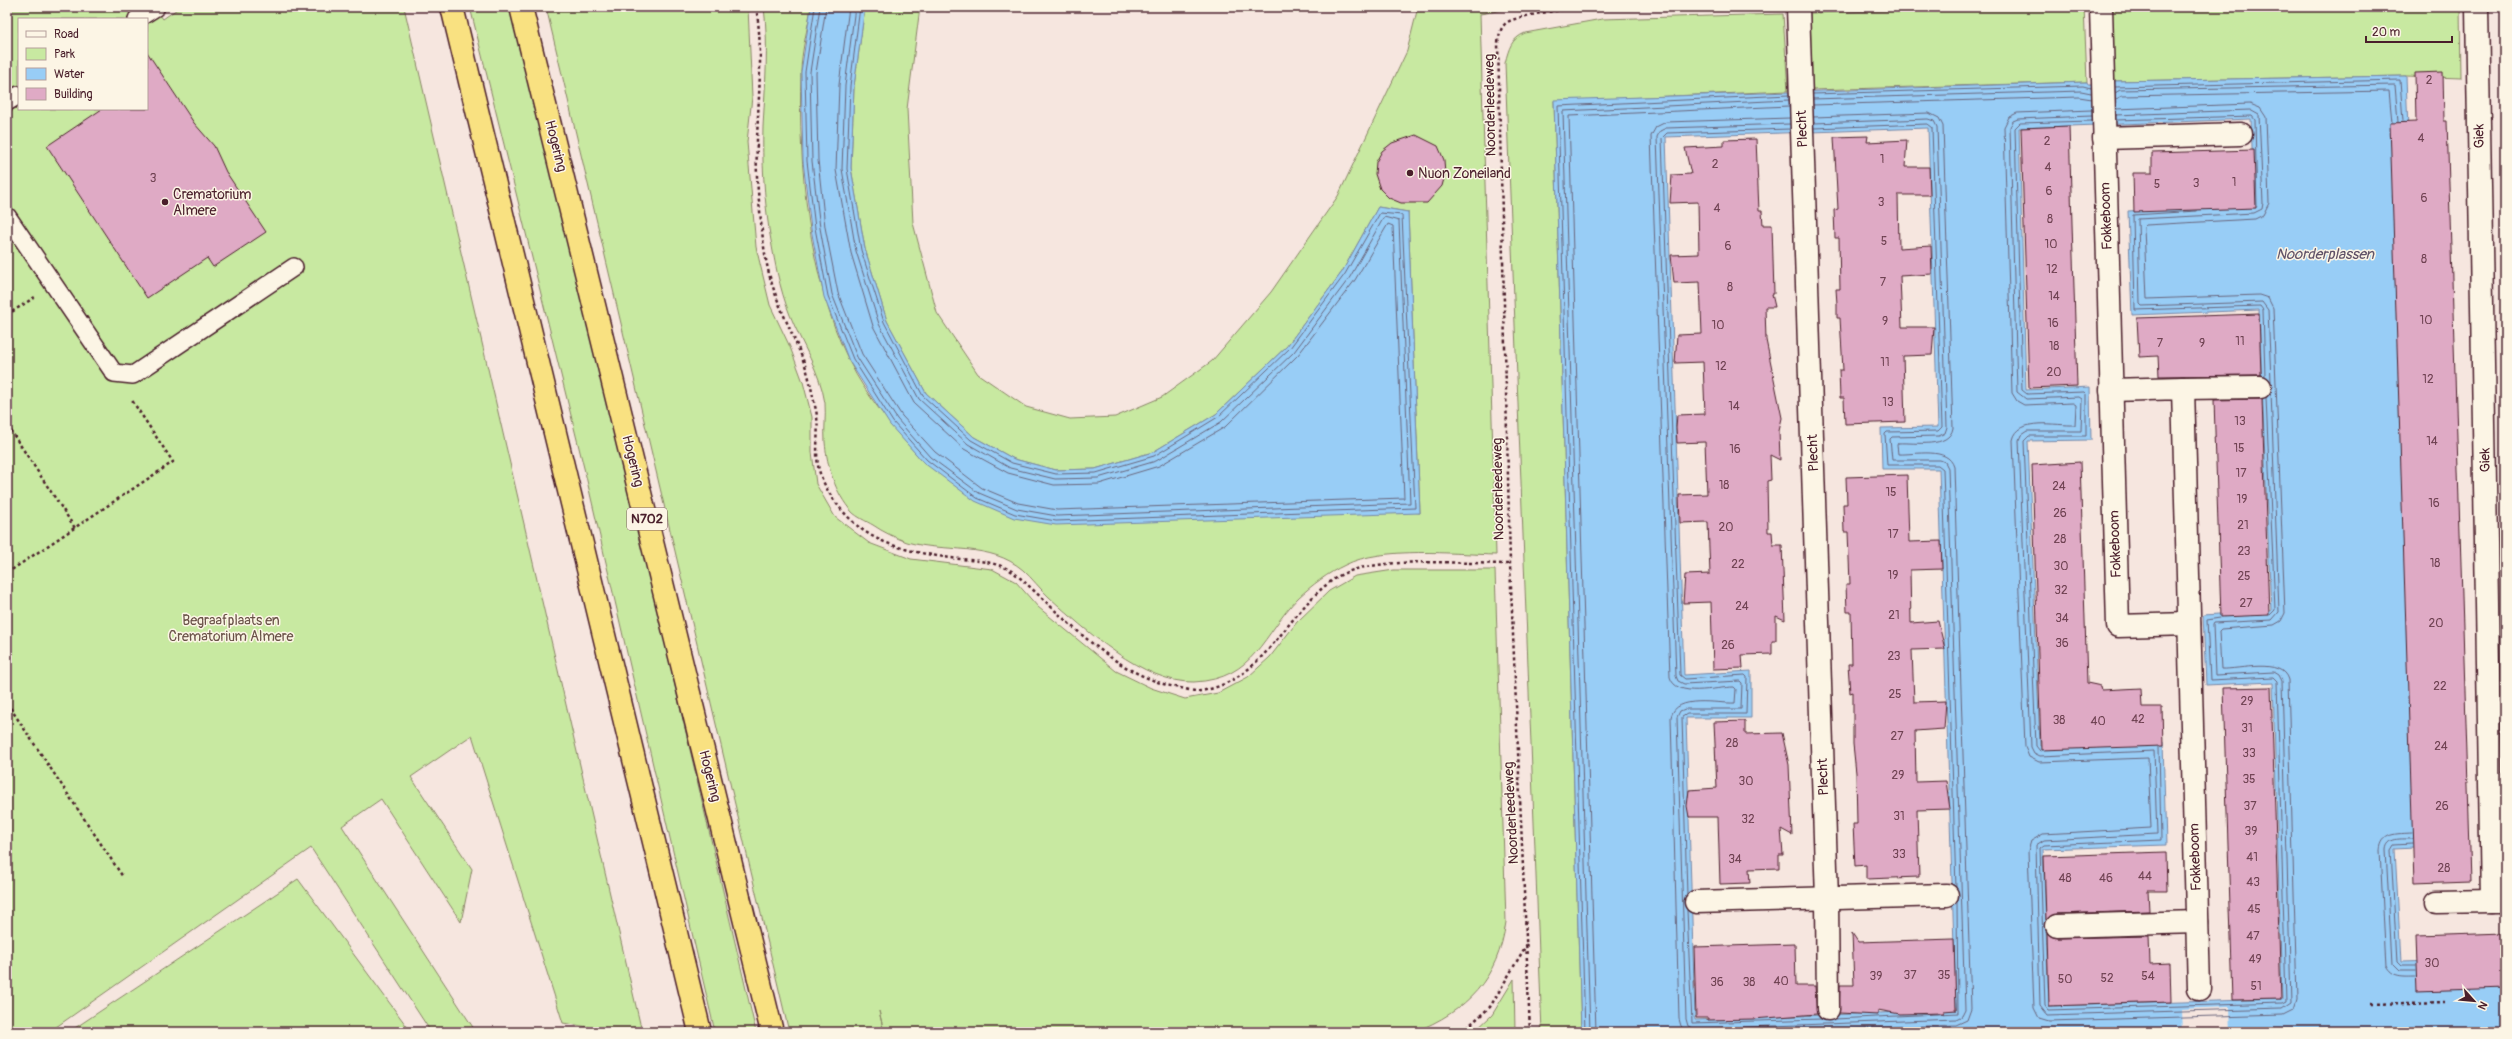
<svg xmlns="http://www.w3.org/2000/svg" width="2512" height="1039" font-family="Pangolin,sans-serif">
  <rect width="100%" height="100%" fill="#f6e6df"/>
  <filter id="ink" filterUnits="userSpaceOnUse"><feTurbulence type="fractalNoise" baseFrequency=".025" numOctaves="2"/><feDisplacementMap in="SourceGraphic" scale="8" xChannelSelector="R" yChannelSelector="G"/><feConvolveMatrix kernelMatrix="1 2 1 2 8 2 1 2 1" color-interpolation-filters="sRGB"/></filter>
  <g filter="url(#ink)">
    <g fill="#c8e9a1" stroke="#898466" fill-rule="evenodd">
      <path d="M7 7H154L163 19 180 7H404L642 1032H620L563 1023 472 735 411 777 472 869 461 922 381 799 342 826 476 1032H431L311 848 49 1032H7ZM19 19H147V109H19Z"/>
      <polygon points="470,7 510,7 590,322 756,1032 715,1032 585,472"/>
      <path d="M546 7H748L752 97 747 142 756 247 770 305 790 347 803 382 812 417V452L816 484 835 517 869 543 911 559 992 569 1016 582 1038 607 1116 671 1151 688 1185 699 1218 693 1248 677 1270 657 1297 622 1329 591 1355 576 1394 570H1495L1506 922C1498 979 1467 1011 1414 1032H884L879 1011 884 1032H789Z"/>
      <path d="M764 7H811C808 28 801 51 801 73 798 165 808 277 849 361 867 398 897 432 924 463L1420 513 1408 212 1378 207 1342 272 1287 346 1216 414 1153 452 1095 469 1056 470 1014 459 974 437 926 393 887 321 865 249 851 168 854 86 865 7H920L907 109 913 223 937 313 978 374 1026 407 1070 419 1115 417 1162 397 1212 361 1271 292 1338 196 1407 51 1418 7H1521L1480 14 1496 555C1454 554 1382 546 1345 565 1328 573 1312 585 1298 598 1263 634 1255 679 1194 682 1144 684 1084 629 1049 597 1040 589 1032 578 1023 570 990 542 945 553 907 542 896 538 883 532 873 525 866 521 857 517 852 512 835 493 827 466 825 442 824 429 826 416 825 403 820 371 802 345 790 315 779 288 774 258 769 229 764 196 762 161 763 127 765 87 769 48 764 7Z"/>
      <polygon points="2007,7 2084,7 2087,82 1812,90 1810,13"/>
      <polygon points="2111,7 2460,7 2461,78 2406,76 2113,81"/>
      <path d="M1783 14 1788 91 1554 101 1581 1032H1542L1505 63C1509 48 1511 39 1525 33L1602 19Z"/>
      <polygon points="298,879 411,1032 69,1032"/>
      <polygon points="1514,979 1515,1032 1474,1032 1492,1015"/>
    </g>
    <g fill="#98cdf6" stroke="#7987a5" fill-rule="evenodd">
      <polygon points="811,7 865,7 854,86 851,168 865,249 887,321 926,393 974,437 1014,459 1056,470 1095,469 1153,452 1216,414 1287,346 1342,272 1378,207 1408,212 1420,513 1056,525 1014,518 975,501 924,463 890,425 849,361 824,297 811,229 803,161 801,72"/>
      <path d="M2406 76 2434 847 2395 849 2401 962 2505 959V1032H1581L1554 100 2087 82 2088 84H2113V81ZM2251 119 2254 204 2128 211 2132 315 2259 310 2271 611 2203 615 2206 685 2273 682 2282 999 2049 1006 2043 849 2166 845 2163 742 2040 746 2028 441 2091 440 2090 387 2026 390 2019 128ZM1928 128 1938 427 1881 428 1882 469H1939L1956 1010 1695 1020 1686 718H1751V671L1684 675 1666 137Z"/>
    </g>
    <polygon fill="#f6e6df" points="2229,1007 2230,1032 2182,1032 2181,1009"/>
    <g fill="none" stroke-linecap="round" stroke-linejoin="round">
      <g stroke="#69657c" stroke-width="1">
        <polyline points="815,7 805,72 807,161 815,228 828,296 853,359 893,422 927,460 977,498 1015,514 1056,521 1415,508 1402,215 1380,213 1345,274 1290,348 1218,417 1154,456 1096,473 1056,474 1012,463 971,440 923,396 884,322 861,250 847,169 850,86 860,7"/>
        <polyline points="820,7 810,72 812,161 820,228 832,294 857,357 897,419 930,457 979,493 1017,509 1057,516 1410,503 1399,221 1384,217 1350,277 1294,352 1221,422 1156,461 1098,478 1055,479 1010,468 968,444 919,399 879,324 856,251 842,169 845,86 855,7"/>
        <polyline points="826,7 816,73 818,160 825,227 838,293 862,354 902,416 935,452 982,488 1018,503 1057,510 1404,498 1393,226 1388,224 1355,280 1298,355 1225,427 1159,466 1099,484 1054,485 1008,473 964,449 914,403 873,326 851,253 836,170 839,85 849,7"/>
        <polyline points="2115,87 2400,80 2403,121"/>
        <polyline points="2115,93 2120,90 2395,85 2398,122"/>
        <polyline points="1813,94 2083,86 2091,88"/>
        <polyline points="1813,99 2081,91 2091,93"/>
        <polyline points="2116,99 2122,96 2389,91 2392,122"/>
        <polyline points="1813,105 2079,97 2092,99"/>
        <path d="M2092 110 2017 113 2009 117 2004 127 2012 393 2017 401 2024 405 2073 403 2076 405 2075 425C2057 426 2018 416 2013 440L2025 747 2029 757 2039 762 2148 758 2151 828 2043 834 2031 841 2028 851 2034 1008 2039 1018 2049 1021 2284 1014 2294 1009 2297 999 2288 680C2282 657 2239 670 2221 669L2219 631 2221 629 2274 625 2281 621 2285 613 2273 308 2268 298 2259 295 2147 299 2144 227 2146 225 2255 219 2263 215 2269 203 2266 117 2260 108 2250 104 2116 109"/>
        <polyline points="2116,115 2250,110 2259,115 2263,203 2262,209 2254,213 2138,219 2140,304 2142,306 2262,302 2268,310 2271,381"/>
        <polyline points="2092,116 2018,119 2013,121 2010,127 2017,392 2026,399 2079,397 2082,399 2081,431 2027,431 2021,435 2019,440 2031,747 2034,753 2040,756 2154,751 2157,834 2044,840 2036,845 2040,1006 2047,1015 2282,1008 2291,1002 2282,681 2279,675 2274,672 2215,675 2213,625 2214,623 2272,620 2279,612 2271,391"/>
        <polyline points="2116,120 2252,116 2255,120 2257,206"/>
        <polyline points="1790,124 1666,128 1660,131 1657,137 1676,676 1678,681 1684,684 1740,681 1742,683 1741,709 1685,709 1680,711 1677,717 1686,1019 1688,1026 1694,1029 1956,1019 1962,1016 1965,1010 1948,468 1945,462 1940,460 1892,460 1890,439 1892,437 1939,436 1945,433 1947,427 1937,127 1934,121 1928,119 1814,123"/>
        <polyline points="1814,128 1927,124 1932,128 1942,427 1938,431 1887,432 1885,434 1887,465 1938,465 1943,469 1956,888"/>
        <polyline points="2197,211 2133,215 2135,310 2260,306 2263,310 2265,376"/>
        <polyline points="2266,397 2275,610 2270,615"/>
        <polyline points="2159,747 2161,840 2044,845 2040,848 2045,1006 2048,1010 2282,1003 2286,1001 2277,681 2273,677 2210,680 2207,620 2220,618"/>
        <polyline points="2040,751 2036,746 2024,441 2029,436 2086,436 2086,394 2084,392 2027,394 2022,390 2015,128 2020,123 2092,121"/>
        <path d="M2411 833C2397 834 2381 832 2380 851L2386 966C2392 979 2404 977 2416 977"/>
        <path d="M2412 839C2401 839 2387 837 2386 850L2392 964 2399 971H2416"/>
        <polyline points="2412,844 2394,845 2391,850 2397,962 2401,966 2416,966"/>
        <polyline points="1687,895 1682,717 1687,714 1746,714 1747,677 1745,675 1685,679 1680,675 1662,138 1667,133 1790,129"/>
        <polyline points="1687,910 1692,1023 1822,1019"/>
        <polyline points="1835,1019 1958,1013 1957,902"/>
        <polyline points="1585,1032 1558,106 1789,95"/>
        <polyline points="1590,1032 1563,111 1789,100"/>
        <polyline points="1596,1032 1569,116 1789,106"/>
        <path d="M1687 1032 1681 1026 1679 1019 1671 717C1676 694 1717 704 1735 703L1736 689 1734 687C1716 687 1676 699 1670 677L1651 136 1656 127 1666 122 1790 118"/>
        <path d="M1770 1032 1956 1025 1967 1020 1971 1009 1954 467C1948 446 1915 455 1898 454L1897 445 1898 443C1915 442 1949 449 1953 428L1943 126 1939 118 1929 113 1814 117"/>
      </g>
    </g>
    <g fill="#dfaac5" stroke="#4a1f2b">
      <polygon points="147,52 194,123 214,146 226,172 266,232 213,267 207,258 147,298 47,146 102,109 147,109"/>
      <polygon points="2443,72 2444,121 2447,121 2471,881 2414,883 2390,123 2416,122 2415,73"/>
      <polygon points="2069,126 2077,386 2029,388 2021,128"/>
      <polygon points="1416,135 1438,146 1444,160 1445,175 1442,186 1427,203 1401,203 1389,198 1380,189 1375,174 1376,162 1382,151 1392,143"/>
      <polygon points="1868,136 1867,142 1907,140 1905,167 1929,167 1930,195 1898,195 1899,248 1931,246 1932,274 1900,276 1901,302 1902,327 1934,327 1932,355 1903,356 1905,422 1845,424 1844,398 1840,398 1839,370 1843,370 1840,318 1837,318 1837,304 1836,289 1840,289 1839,238 1835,238 1834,210 1838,209 1834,137"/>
      <polygon points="1756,139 1759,211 1762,211 1763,225 1772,225 1774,294 1772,294 1775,307 1765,307 1766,340 1782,418 1779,431 1780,460 1770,455 1771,480 1767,481 1768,532 1772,532 1773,545 1782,545 1785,620 1776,616 1776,641 1772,641 1772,654 1742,655 1743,668 1713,669 1711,602 1683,603 1685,575 1710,574 1708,522 1680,523 1679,495 1707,494 1705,442 1677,443 1676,427 1677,415 1705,414 1703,362 1675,363 1677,335 1702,334 1700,282 1674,283 1671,255 1699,254 1698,202 1670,203 1672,175 1691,174 1685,148 1724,146 1724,140"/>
      <polygon points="2254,150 2256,208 2134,212 2133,173 2152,173 2152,153"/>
      <polygon points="2259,314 2261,375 2159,376 2158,356 2139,357 2137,318"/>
      <polygon points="2262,399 2269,615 2221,617 2214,400"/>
      <polygon points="2080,462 2087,683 2101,686 2102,690 2141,688 2142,707 2162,707 2163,746 2041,750 2032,465"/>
      <polygon points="1907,475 1909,542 1941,541 1942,569 1910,570 1911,623 1938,621 1945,649 1912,650 1914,702 1946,701 1944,729 1915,731 1916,782 1946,781 1950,809 1917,810 1919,877 1866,879 1866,865 1855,866 1853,824 1857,824 1856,773 1853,744 1853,692 1850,693 1848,664 1852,664 1851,612 1847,612 1846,584 1850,584 1848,532 1844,532 1843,504 1847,504 1846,477"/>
      <polygon points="2271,687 2281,999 2233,1000 2223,688"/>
      <polygon points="1745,721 1745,734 1782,733 1789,765 1792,835 1781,829 1783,855 1779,855 1779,868 1749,869 1750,883 1720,884 1718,817 1689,817 1687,806 1689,790 1717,788 1714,722"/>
      <polygon points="2166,852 2167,891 2148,891 2149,911 2057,914 2046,920 2044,856"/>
      <polygon points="1852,933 1858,942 1954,939 1956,1010 1944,1011 1944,1013 1900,1014 1878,1010 1878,1015 1839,1013 1840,985 1854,985"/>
      <polygon points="2047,933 2057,938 2149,936 2150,964 2170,963 2171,1002 2049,1006"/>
      <polygon points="2505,933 2505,989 2418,992 2416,936"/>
      <polygon points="1795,944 1796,986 1815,986 1817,1014 1753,1019 1708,1020 1708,1018 1696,1018 1694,947"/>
    </g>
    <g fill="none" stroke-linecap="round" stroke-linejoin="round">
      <defs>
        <g id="lane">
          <polyline points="137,19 156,7"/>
          <polyline points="7,102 19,95"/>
          <polyline points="7,216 114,373 133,375 294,267"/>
        </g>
        <g id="street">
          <polyline points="1798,7 1827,899 1828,1009"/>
          <polyline points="2101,7 2118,626 2189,624"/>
          <polyline points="2477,7 2492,901 2505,901"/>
          <polyline points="2104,138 2241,134"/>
          <polyline points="2183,388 2260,387"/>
          <polyline points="2111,390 2183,388 2199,989"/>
          <polyline points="1696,902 1947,895"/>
          <polyline points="2437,902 2492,901"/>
          <polyline points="2057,926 2197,922"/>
        </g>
        <g id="highway">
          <polyline points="452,7 700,1032"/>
          <polyline points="521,7 772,1032"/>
        </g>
      </defs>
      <use href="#lane" stroke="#4a1f2b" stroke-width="20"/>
      <use href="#street" stroke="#4a1f2b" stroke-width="25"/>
      <use href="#highway" stroke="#4a1f2b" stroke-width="25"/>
      <g stroke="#4a1f2b" stroke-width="2.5" stroke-dasharray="3 3" stroke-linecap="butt">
        <path d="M756 7C767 72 751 136 759 201 762 230 764 263 774 290 783 317 797 342 806 368 810 380 812 393 815 406 821 427 814 451 819 470 825 492 843 514 860 528 884 547 922 554 951 558 974 561 1000 560 1018 576 1065 618 1112 673 1175 687 1183 688 1193 692 1201 691 1268 679 1285 611 1337 577 1372 555 1467 564 1510 564"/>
        <polyline points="7,315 35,297"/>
        <polyline points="7,425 75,528"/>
        <polyline points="7,573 173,462 131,399"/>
        <polyline points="7,703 123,877"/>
        <polyline points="2371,1004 2445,1002"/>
        <polyline points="1462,1032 1490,1007 1527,944"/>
        <path d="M1530 1032 1510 564 1498 43C1499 36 1500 28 1506 23 1517 15 1564 10 1580 7"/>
      </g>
      <use href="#lane" stroke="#fcf5e5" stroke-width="17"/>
      <use href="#street" stroke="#fcf5e5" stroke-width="22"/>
      <use href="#highway" stroke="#f9e181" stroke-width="22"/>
    </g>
  </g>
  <g fill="#4a1f2b" stroke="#fcf5e5" stroke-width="1.5">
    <circle cx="1410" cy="173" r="4"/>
    <circle cx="165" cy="202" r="4"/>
  </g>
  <g text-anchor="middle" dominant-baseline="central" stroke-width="3" stroke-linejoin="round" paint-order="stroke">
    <g font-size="12" fill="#6f4252">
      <text x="2429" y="80">2</text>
      <text x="2421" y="138">4</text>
      <text x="2047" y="141">2</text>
      <text x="1882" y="159">1</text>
      <text x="1715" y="164">2</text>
      <text x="2048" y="167">4</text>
      <text x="153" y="178">3</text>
      <text x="2234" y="182">1</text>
      <text x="2196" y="183">3</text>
      <text x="2157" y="184">5</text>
      <text x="2049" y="191">6</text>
      <text x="2424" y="198">6</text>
      <text x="1881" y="202">3</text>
      <text x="1717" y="208">4</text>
      <text x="2050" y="219">8</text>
      <text x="1884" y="241">5</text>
      <text x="2051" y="244">10</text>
      <text x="1728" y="246">6</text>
      <text x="2424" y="259">8</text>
      <text x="2052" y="269">12</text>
      <text x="1883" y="282">7</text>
      <text x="1730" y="287">8</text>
      <text x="2054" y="296">14</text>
      <text x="2426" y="320">10</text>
      <text x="1885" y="321">9</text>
      <text x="2053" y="323">16</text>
      <text x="1718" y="325">10</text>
      <text x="2240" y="341">11</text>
      <text x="2160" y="343">7</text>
      <text x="2202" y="343">9</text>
      <text x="2054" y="346">18</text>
      <text x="1885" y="362">11</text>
      <text x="1721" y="366">12</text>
      <text x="2054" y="372">20</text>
      <text x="2428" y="379">12</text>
      <text x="1888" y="402">13</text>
      <text x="1734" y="406">14</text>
      <text x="2240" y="421">13</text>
      <text x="2432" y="441">14</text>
      <text x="2239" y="448">15</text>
      <text x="1735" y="449">16</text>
      <text x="2241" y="473">17</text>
      <text x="1724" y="485">18</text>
      <text x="2059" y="486">24</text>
      <text x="1891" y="492">15</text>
      <text x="2242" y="499">19</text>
      <text x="2434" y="503">16</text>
      <text x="2060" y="513">26</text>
      <text x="2243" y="525">21</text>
      <text x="1726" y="527">20</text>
      <text x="1893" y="534">17</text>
      <text x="2060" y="539">28</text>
      <text x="2244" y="551">23</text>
      <text x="2435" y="563">18</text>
      <text x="1738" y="564">22</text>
      <text x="2061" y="566">30</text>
      <text x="1893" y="575">19</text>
      <text x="2244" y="576">25</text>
      <text x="2061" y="590">32</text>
      <text x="2246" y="603">27</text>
      <text x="1742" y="606">24</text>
      <text x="1894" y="615">21</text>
      <text x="2062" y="618">34</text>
      <text x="2436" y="623">20</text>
      <text x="2062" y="643">36</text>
      <text x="1728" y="645">26</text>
      <text x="1894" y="656">23</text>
      <text x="2440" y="686">22</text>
      <text x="1895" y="694">25</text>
      <text x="2247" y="701">29</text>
      <text x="2138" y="719">42</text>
      <text x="2059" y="720">38</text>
      <text x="2098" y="721">40</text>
      <text x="2247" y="728">31</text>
      <text x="1897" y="736">27</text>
      <text x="1732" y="743">28</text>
      <text x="2441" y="746">24</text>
      <text x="2249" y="753">33</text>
      <text x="1898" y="775">29</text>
      <text x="2249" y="779">35</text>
      <text x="1746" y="781">30</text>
      <text x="2250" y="806">37</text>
      <text x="2442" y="806">26</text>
      <text x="1899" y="816">31</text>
      <text x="1748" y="819">32</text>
      <text x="2251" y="831">39</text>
      <text x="1899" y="854">33</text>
      <text x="2252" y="857">41</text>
      <text x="1735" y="859">34</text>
      <text x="2444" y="868">28</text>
      <text x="2145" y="876">44</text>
      <text x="2065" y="878">48</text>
      <text x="2106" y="878">46</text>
      <text x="2253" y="882">43</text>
      <text x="2254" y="909">45</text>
      <text x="2253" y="936">47</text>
      <text x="2255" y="959">49</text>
      <text x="2432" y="963">30</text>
      <text x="1910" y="975">37</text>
      <text x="1944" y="975">35</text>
      <text x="1876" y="976">39</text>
      <text x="2148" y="976">54</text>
      <text x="2107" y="978">52</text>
      <text x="2065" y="979">50</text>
      <text x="1781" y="981">40</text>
      <text x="1717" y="982">36</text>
      <text x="1749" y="982">38</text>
      <text x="2256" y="986">51</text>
    </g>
    <rect fill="#fcf5e5" stroke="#7f5f63" stroke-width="1" x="627" y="508" width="40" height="22" rx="3"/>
    <g font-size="13" font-weight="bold" fill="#4a1f2b">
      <text x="647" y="519">N702</text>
    </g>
    <g font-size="14" fill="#4a1f2b" stroke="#fcf5e5">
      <text transform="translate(1490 105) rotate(-91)">Noorderleedeweg</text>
      <text transform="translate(1802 129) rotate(-92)">Plecht</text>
      <text transform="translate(2479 136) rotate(-91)">Giek</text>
      <text transform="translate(556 146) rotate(76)">Hogering</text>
      <text transform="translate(2106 216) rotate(-92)">Fokkeboom</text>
      <text transform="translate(1813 453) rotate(-92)">Plecht</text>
      <text transform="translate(2485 460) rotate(-91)">Giek</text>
      <text transform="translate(633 461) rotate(76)">Hogering</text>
      <text transform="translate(1498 489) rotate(-91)">Noorderleedeweg</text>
      <text transform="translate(2115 544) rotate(-92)">Fokkeboom</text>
      <text transform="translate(710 776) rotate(76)">Hogering</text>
      <text transform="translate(1823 777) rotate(-92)">Plecht</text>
      <text transform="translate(1511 813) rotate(-93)">Noorderleedeweg</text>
      <text transform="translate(2195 857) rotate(-92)">Fokkeboom</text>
    </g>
    <g font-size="14" fill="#4a1f2b" stroke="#fcf5e5" text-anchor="start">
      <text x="1418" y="173">Nuon Zoneiland</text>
      <text x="173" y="194">Crematorium<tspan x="173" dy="16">Almere</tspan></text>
    </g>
    <g font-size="14" fill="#6a5248" stroke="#fcf5e5">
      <text x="231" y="620">Begraafplaats en<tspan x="231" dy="16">Crematorium Almere</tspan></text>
    </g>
    <g font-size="15" font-style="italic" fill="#615368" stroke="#fcf5e5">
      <text x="2325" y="254">Noorderplassen</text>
    </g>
  </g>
  <rect width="2512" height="1039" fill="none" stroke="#fcf5e5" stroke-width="24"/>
  <rect x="12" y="12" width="2488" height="1015" fill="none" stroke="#4a1f2b" stroke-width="1.5" filter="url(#ink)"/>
  <rect x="18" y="18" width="130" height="92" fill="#fcf5e5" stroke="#b59f9b"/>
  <rect x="26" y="31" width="20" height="6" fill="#fcf5e5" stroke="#b59f9b"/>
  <text x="54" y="38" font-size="12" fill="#4a1f2b">Road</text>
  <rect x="26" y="48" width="20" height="12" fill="#c8e9a1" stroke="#b59f9b"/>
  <text x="54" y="58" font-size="12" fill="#4a1f2b">Park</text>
  <rect x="26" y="68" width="20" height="12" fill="#98cdf6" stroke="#b59f9b"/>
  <text x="54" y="78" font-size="12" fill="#4a1f2b">Water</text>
  <rect x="26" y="88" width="20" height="12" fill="#dfaac5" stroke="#b59f9b"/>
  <text x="54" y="98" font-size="12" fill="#4a1f2b">Building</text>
  <g transform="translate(2474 1001) rotate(117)" stroke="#fcf5e5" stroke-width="3" paint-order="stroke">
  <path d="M0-3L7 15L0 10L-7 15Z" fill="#4a1f2b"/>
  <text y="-6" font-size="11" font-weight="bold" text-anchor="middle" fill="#4a1f2b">N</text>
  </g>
  <path d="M2366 36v6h86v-6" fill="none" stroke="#4a1f2b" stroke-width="2"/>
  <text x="2372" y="36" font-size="12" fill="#4a1f2b" stroke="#fcf5e5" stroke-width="3" paint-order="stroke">20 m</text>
</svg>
